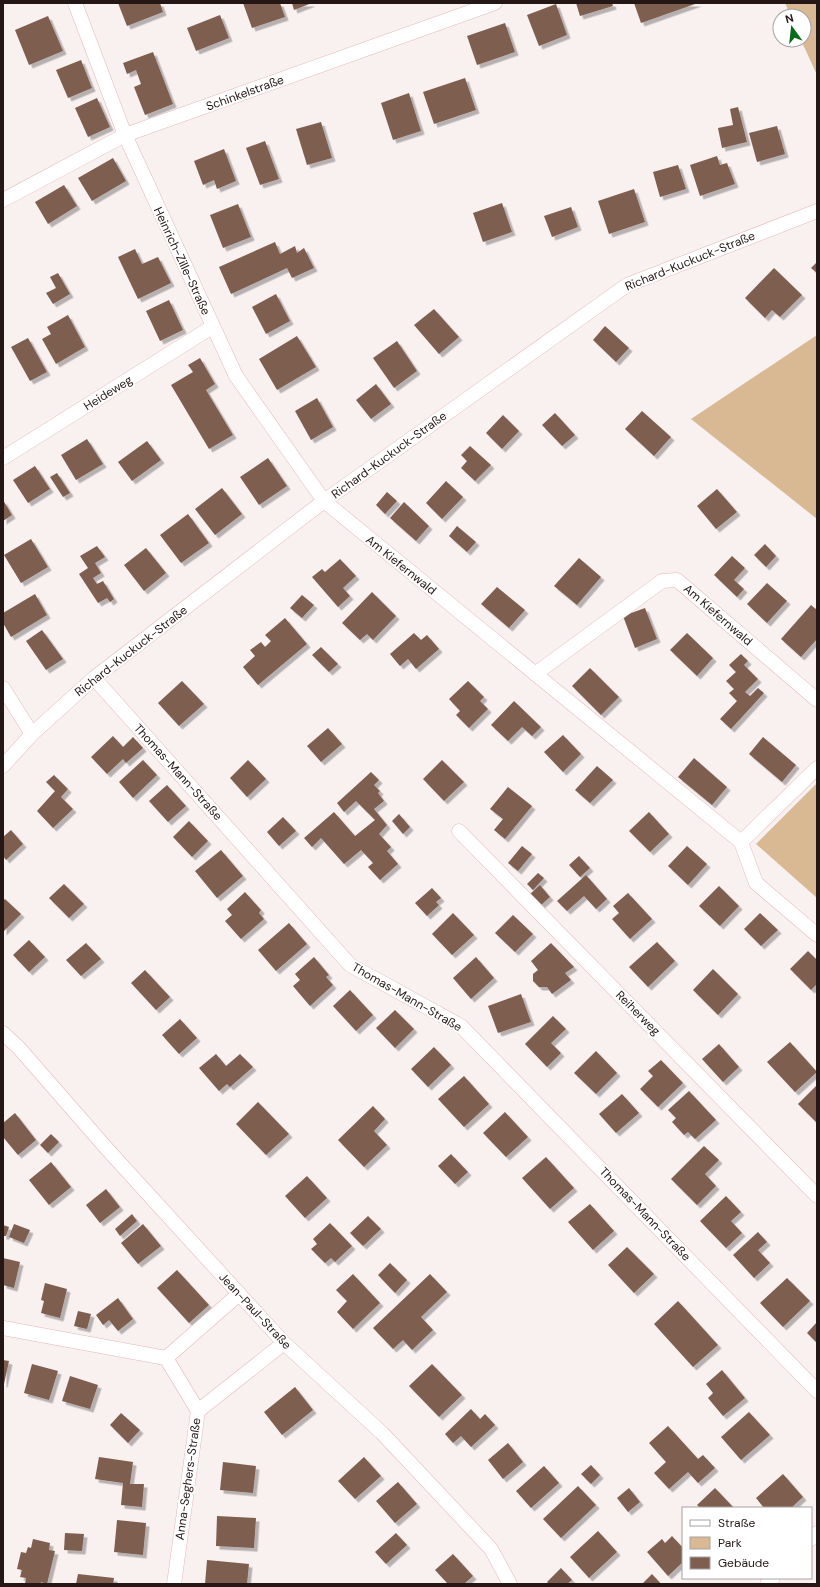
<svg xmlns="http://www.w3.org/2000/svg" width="820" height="1587" font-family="'DM Sans',sans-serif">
  <defs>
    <filter id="shadow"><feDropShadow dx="3.5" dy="3.5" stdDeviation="0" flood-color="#0004"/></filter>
  </defs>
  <rect width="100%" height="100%" fill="#f9f0f0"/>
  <g fill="#d8b993">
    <polygon points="785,3 817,3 817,75 801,40 804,40 804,16 791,16"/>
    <polygon points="817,335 817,519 691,419"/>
    <polygon points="817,783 817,898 756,844"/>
  </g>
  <g fill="#7e5e4f" filter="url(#shadow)">
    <polygon points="118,3 160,3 163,12 127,26"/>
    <polygon points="243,3 280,3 285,17 252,28"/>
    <polygon points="292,3 312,3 294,10"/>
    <polygon points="576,3 612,3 613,6 580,16"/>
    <polygon points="634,3 698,3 641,23"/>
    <polygon points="556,4 567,35 539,46 527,15"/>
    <polygon points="220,15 229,38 196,51 187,28"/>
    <polygon points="48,16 63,51 29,65 15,30"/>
    <polygon points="505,23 515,52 477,65 467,36"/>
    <polygon points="153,52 173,104 145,115 134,87 141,84 136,70 127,74 123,63"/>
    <polygon points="81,60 92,88 68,98 56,70"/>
    <polygon points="465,78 476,110 434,124 423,92"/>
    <polygon points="409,93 421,131 393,140 381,103"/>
    <polygon points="97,98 110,127 88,137 75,108"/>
    <polygon points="738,107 747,142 722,148 718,128 733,125 730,109"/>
    <polygon points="321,122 332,158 307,165 296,129"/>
    <polygon points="777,126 785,154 757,162 749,133"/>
    <polygon points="265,141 279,179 260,185 246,148"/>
    <polygon points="224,149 236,181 217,189 214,180 203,185 194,161"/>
    <polygon points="717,156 720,165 727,163 735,184 700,196 690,165"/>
    <polygon points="113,158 126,181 92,201 78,178"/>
    <polygon points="678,165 686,189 660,197 653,172"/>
    <polygon points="64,185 77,206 48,224 35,202"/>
    <polygon points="634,189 645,222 609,234 598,201"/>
    <polygon points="502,203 512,232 483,242 473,213"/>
    <polygon points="238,204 251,237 223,248 210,215"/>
    <polygon points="571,207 578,227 552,237 544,216"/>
    <polygon points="275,242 280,254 295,246 297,253 304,248 314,268 292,278 287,268 231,294 219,267"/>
    <polygon points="135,249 142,264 158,257 171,283 138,299 118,257"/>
    <polygon points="817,262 817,273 811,268"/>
    <polygon points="774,268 802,295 780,317 772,310 765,318 745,298"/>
    <polygon points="58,273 70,294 53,304 46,293 56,288 50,277"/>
    <polygon points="276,294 290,321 266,334 252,307"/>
    <polygon points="169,300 183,330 160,341 146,311"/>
    <polygon points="434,309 459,337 439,354 414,325"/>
    <polygon points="68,315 85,347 56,364 42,339 51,334 47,327"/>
    <polygon points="605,326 629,348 616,362 593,340"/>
    <polygon points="297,336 316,367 277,390 259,359"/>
    <polygon points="28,338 47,372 30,381 11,347"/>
    <polygon points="397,341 417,371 394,388 373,358"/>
    <polygon points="200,358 215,384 206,390 233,435 209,449 171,385 193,372 188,365"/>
    <polygon points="376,384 391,404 371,419 356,400"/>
    <polygon points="317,398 333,427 311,440 295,411"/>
    <polygon points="642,411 671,437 654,456 625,429"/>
    <polygon points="555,413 575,435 562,446 542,425"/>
    <polygon points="503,415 519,431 502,449 486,433"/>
    <polygon points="87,439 103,464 76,480 61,455"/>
    <polygon points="147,441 161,460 132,481 118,462"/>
    <polygon points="470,446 491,465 475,481 461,468 467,461 461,455"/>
    <polygon points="268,458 287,486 259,505 240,477"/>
    <polygon points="35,466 50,489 28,503 13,480"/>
    <polygon points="57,473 70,493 63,497 50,477"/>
    <polygon points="446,481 463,497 442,519 426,503"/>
    <polygon points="222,488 242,514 215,535 195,509"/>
    <polygon points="717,489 737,512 716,529 697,506"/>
    <polygon points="387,492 397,501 385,514 376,505"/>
    <polygon points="3,500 12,515 3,521"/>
    <polygon points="404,502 429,526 416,541 390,518"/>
    <polygon points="188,514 209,543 181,563 160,535"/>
    <polygon points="457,526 476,542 467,552 449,536"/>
    <polygon points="31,539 48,567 21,583 4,555"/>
    <polygon points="765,544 776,556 766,567 754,555"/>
    <polygon points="97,546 105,557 95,563 101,573 93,578 97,584 103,581 114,599 110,602 107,598 98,603 79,574 88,568 80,556"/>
    <polygon points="146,548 166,573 144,591 124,565"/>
    <polygon points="732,556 745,568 734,580 744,589 737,597 714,575"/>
    <polygon points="579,558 601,577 577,605 554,586"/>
    <polygon points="340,559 356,576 343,588 350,596 338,607 312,577 322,569 325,572"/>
    <polygon points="767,583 787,601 767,623 747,604"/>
    <polygon points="497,587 525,610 509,628 481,604"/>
    <polygon points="372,592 396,616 373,640 367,634 360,640 342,623"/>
    <polygon points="35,594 47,615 11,637 3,623 3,613"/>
    <polygon points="302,595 314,605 302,618 290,608"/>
    <polygon points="811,605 817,610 817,639 801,657 781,639"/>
    <polygon points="645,608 657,639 635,648 623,616"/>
    <polygon points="285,618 307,644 258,685 243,667 255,656 250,650 261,642 265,647 271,641 265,635"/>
    <polygon points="42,630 63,659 46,670 26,641"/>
    <polygon points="414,633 421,640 427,635 439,649 416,669 408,659 400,666 390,654"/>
    <polygon points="687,633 713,658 697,676 670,650"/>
    <polygon points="321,647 338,664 329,672 312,655"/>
    <polygon points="741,654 748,661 744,665 758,679 745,692 750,696 758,688 764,693 731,729 720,719 737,701 729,693 734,689 726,681 736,672 729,665"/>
    <polygon points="590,668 619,697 601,715 572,686"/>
    <polygon points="182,681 204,704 179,726 158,703"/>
    <polygon points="468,681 484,697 480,701 488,709 469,728 456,715 460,711 449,699"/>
    <polygon points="514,701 541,727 532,736 522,727 508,741 491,725"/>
    <polygon points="328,728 342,744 321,762 307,746"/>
    <polygon points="563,735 581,754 563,772 544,752"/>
    <polygon points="113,736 123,747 133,737 143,748 126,763 123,759 107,774 91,757"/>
    <polygon points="763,737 796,765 782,782 749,754"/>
    <polygon points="694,758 727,787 712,805 678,777"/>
    <polygon points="143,760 157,775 133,798 119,782"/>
    <polygon points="248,760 266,779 247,797 230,778"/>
    <polygon points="442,760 464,782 444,801 423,779"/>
    <polygon points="597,766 613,780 590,803 575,790"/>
    <polygon points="371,772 379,780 374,785 380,791 378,793 384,801 374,809 387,825 379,834 391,847 387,851 398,864 380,880 368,867 373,863 361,850 344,864 321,838 312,847 304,838 334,812 355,836 375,820 356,801 344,812 337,803"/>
    <polygon points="54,775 68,789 61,797 73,809 53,828 37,811 55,791 46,782"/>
    <polygon points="167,785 186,806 168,822 149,801"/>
    <polygon points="508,787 532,806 505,839 494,830 503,819 490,809"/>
    <polygon points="649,812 669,834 650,852 629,831"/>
    <polygon points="399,814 410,827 403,834 392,821"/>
    <polygon points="283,817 296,831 279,846 267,832"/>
    <polygon points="189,821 208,841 192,857 173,837"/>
    <polygon points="11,830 23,844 6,860 3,856 3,837"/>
    <polygon points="522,846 532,854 518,871 508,863"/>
    <polygon points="687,846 707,864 688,885 668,866"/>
    <polygon points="221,850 243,876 217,898 195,871"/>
    <polygon points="579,856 590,868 580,877 569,865"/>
    <polygon points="538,873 544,878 533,890 527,884"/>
    <polygon points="586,875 607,899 596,909 584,896 567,911 557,901"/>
    <polygon points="64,884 84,904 69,918 49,898"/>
    <polygon points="540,885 550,897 541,905 530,894"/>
    <polygon points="719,886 739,906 720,926 699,906"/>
    <polygon points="432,888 441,898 436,902 439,905 427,916 415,903"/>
    <polygon points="245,892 261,910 259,913 264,919 241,939 225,921 232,915 227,909"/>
    <polygon points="628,893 652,919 630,939 612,919 619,913 613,906"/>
    <polygon points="5,899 21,914 3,932 3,901"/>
    <polygon points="453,913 474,935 452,955 432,934"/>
    <polygon points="760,913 778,930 761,946 744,929"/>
    <polygon points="513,915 533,934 515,952 495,933"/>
    <polygon points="289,923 307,944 276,971 258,950"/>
    <polygon points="29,940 45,957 29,972 13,955"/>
    <polygon points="657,942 675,961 648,987 629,967"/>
    <polygon points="86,943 101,959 81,976 66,960"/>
    <polygon points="551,943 574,967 565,973 571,980 552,994 547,987 539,987 533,981 533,974 538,970 531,961"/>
    <polygon points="808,951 817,960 817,984 811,990 790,969"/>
    <polygon points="314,957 329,975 326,977 333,985 310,1006 293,986 300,980 295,974"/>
    <polygon points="476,957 494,978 471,999 453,978"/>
    <polygon points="713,969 738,994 718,1015 693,990"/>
    <polygon points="145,970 170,997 156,1010 131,983"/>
    <polygon points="350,990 373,1015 356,1031 333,1006"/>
    <polygon points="521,994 531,1022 498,1033 488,1006"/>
    <polygon points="395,1010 414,1029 395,1048 376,1028"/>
    <polygon points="553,1016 566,1029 551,1043 561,1053 547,1067 525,1044"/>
    <polygon points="180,1019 197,1038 179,1054 162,1035"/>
    <polygon points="790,1042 817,1072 795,1092 767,1062"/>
    <polygon points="719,1044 739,1067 723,1082 702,1059"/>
    <polygon points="434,1047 451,1065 428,1087 411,1069"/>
    <polygon points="596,1051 617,1073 596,1094 574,1073"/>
    <polygon points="216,1054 226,1066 240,1054 253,1067 230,1087 227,1084 219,1091 199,1068"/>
    <polygon points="661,1060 683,1083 658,1107 640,1089 653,1076 648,1071"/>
    <polygon points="464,1076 489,1104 464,1127 438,1099"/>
    <polygon points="817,1085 817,1123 798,1104"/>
    <polygon points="689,1091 716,1120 695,1139 688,1132 684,1135 672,1122 676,1118 668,1110"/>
    <polygon points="622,1094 639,1113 616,1133 599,1114"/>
    <polygon points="258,1102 289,1134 266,1155 236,1124"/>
    <polygon points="373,1106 385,1119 374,1131 387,1145 364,1167 338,1140"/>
    <polygon points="505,1112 528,1137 506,1157 483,1133"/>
    <polygon points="15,1113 36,1140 18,1155 3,1137 3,1123"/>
    <polygon points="51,1134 59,1142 48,1153 40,1145"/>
    <polygon points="704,1146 719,1160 705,1174 716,1186 697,1205 671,1179"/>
    <polygon points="451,1154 468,1172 455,1184 438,1166"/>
    <polygon points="546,1157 574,1188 550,1209 522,1178"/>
    <polygon points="51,1162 71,1187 49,1205 29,1180"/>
    <polygon points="307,1176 327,1198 305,1218 285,1196"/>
    <polygon points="106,1189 120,1207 100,1223 86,1205"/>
    <polygon points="726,1196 741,1212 731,1221 742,1233 726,1248 700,1221"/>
    <polygon points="590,1204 614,1231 593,1250 568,1222"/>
    <polygon points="132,1214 137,1221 120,1236 115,1229"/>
    <polygon points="368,1216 381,1229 363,1246 350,1233"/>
    <polygon points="330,1223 352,1246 335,1262 331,1258 325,1263 311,1249 317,1244 313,1239"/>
    <polygon points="14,1224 30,1230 24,1243 9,1237"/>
    <polygon points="143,1224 161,1246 138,1264 121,1243"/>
    <polygon points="3,1225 9,1227 6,1236 3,1236"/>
    <polygon points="758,1232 767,1242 758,1250 770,1263 754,1278 733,1255"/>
    <polygon points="627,1247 654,1274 634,1293 608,1265"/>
    <polygon points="3,1258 20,1262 14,1288 3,1285"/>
    <polygon points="390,1263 407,1280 395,1293 378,1275"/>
    <polygon points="177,1270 209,1305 189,1323 157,1288"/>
    <polygon points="353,1274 380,1303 353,1329 337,1312 347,1301 336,1290"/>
    <polygon points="430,1274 447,1292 421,1317 433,1330 412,1350 403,1340 393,1349 373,1328"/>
    <polygon points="787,1278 810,1301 783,1327 760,1303"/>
    <polygon points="45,1283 67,1289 60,1318 41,1313 44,1301 41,1300"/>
    <polygon points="118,1298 133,1319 118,1331 109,1320 103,1325 96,1315"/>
    <polygon points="678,1301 718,1345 693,1367 654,1324"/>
    <polygon points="78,1311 91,1314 87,1329 74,1326"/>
    <polygon points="817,1322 817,1343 807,1333"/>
    <polygon points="3,1360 9,1361 4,1384 3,1384"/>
    <polygon points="32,1364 58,1371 49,1400 24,1393"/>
    <polygon points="432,1364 462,1395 439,1417 409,1386"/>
    <polygon points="722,1370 745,1398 723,1416 708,1398 713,1393 706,1384"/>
    <polygon points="70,1376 98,1385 90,1409 62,1401"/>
    <polygon points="295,1387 313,1410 282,1435 264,1412"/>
    <polygon points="471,1409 480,1419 485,1414 495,1425 471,1447 461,1436 453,1443 445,1434"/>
    <polygon points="749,1412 770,1435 741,1460 721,1437"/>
    <polygon points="121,1413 140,1430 128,1443 110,1425"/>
    <polygon points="668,1426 698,1459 703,1455 715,1468 698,1483 688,1472 669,1489 654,1473 666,1462 649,1443"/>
    <polygon points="508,1443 523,1462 503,1479 488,1460"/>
    <polygon points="99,1457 133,1462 130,1484 144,1484 142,1507 121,1505 123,1483 95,1479"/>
    <polygon points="364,1457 381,1476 355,1499 338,1481"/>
    <polygon points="223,1462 256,1466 253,1493 220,1490"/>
    <polygon points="591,1465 600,1475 591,1484 581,1474"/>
    <polygon points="544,1466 559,1483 531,1508 516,1491"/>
    <polygon points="783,1474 803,1497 791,1508 764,1508 756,1498"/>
    <polygon points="398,1482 417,1504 395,1523 376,1501"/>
    <polygon points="578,1486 596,1505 561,1538 543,1519"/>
    <polygon points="629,1488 640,1502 628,1512 617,1498"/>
    <polygon points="715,1488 734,1508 700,1508 697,1505"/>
    <polygon points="217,1516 256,1518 254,1548 216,1546"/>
    <polygon points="117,1520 146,1523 143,1555 114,1552"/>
    <polygon points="598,1531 617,1552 589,1578 570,1557"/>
    <polygon points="65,1533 84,1534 82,1551 64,1550"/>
    <polygon points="396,1533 407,1545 386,1564 375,1552"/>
    <polygon points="672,1536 683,1548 683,1562 668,1576 647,1552 662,1539 665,1543"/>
    <polygon points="33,1539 50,1543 49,1550 55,1551 47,1584 41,1582 41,1584 25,1584 26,1578 20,1577 22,1570 17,1569 21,1552 26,1553 28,1547 31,1548"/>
    <polygon points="453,1554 473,1576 464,1584 448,1584 435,1570"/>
    <polygon points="207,1560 249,1564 247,1584 205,1584"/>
    <polygon points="561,1568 572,1580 567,1584 549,1584 547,1582"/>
    <polygon points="78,1574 114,1578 113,1584 76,1584"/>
    <polygon points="652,1574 661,1584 642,1584"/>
  </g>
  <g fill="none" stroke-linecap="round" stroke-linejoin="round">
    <defs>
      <g id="minor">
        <polyline points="75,3 125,135 236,376 324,501 741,842 756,883 817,935"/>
        <polyline points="3,200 125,135 495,3"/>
        <polyline points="3,458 212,327"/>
        <polyline points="535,674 662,581 677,580 817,700"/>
        <polyline points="94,678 350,965 461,1026 817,1391"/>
        <polyline points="3,688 32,734"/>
        <polyline points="3,766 32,734 94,678 324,501 627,285 817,211"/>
        <polyline points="459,831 817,1196"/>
        <polyline points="741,842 817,768"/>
        <polyline points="3,1033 19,1048 108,1150 284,1343 382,1433 491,1549 510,1584"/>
        <polyline points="3,1328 166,1358 239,1294"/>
        <polyline points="166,1358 198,1411"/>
        <polyline points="811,1539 817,1533"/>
        <polyline points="174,1584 198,1411 284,1343"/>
        <polyline points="767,1584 773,1578"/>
      </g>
    </defs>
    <use href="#minor" stroke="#e3bab8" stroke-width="15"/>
    <use href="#minor" stroke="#fff" stroke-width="14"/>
  </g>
  <g text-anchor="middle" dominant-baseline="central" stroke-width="4" stroke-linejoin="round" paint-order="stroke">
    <g font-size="12" fill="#261717" stroke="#fff">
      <text transform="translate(245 93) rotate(-20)">Schinkelstraße</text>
      <text transform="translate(182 261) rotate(65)">Heinrich-Zille-Straße</text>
      <text transform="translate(690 261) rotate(-22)">Richard-Kuckuck-Straße</text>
      <text transform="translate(108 393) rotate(-32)">Heideweg</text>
      <text transform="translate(389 455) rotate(-36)">Richard-Kuckuck-Straße</text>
      <text transform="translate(401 565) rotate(39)">Am Kiefernwald</text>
      <text transform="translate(718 615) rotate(41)">Am Kiefernwald</text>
      <text transform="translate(131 651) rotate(-38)">Richard-Kuckuck-Straße</text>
      <text transform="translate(178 772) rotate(48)">Thomas-Mann-Straße</text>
      <text transform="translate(407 997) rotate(30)">Thomas-Mann-Straße</text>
      <text transform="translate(638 1013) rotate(45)">Reiherweg</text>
      <text transform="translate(645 1214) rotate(46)">Thomas-Mann-Straße</text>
      <text transform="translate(255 1311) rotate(47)">Jean-Paul-Straße</text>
      <text transform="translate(188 1479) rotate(-82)">Anna-Seghers-Straße</text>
    </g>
  </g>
  <rect width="820" height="1587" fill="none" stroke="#261717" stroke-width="8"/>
  <rect x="682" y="1507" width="130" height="72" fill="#ffffff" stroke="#a8a2a2"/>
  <rect x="690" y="1520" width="20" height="6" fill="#ffffff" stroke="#a8a2a2"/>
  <text x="718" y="1527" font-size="12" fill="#261717">Straße</text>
  <rect x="690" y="1537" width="20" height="12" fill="#d8b993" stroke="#a8a2a2"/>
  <text x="718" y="1547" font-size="12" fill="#261717">Park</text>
  <rect x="690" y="1557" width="20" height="12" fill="#7e5e4f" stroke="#a8a2a2"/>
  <text x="718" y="1567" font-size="12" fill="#261717">Gebäude</text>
  <g transform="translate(792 28) rotate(345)"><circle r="19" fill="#ffffff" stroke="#a8a2a2"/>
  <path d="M0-3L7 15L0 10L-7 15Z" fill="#0a6c1a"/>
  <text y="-6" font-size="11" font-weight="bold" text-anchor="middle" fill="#261717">N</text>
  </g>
</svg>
